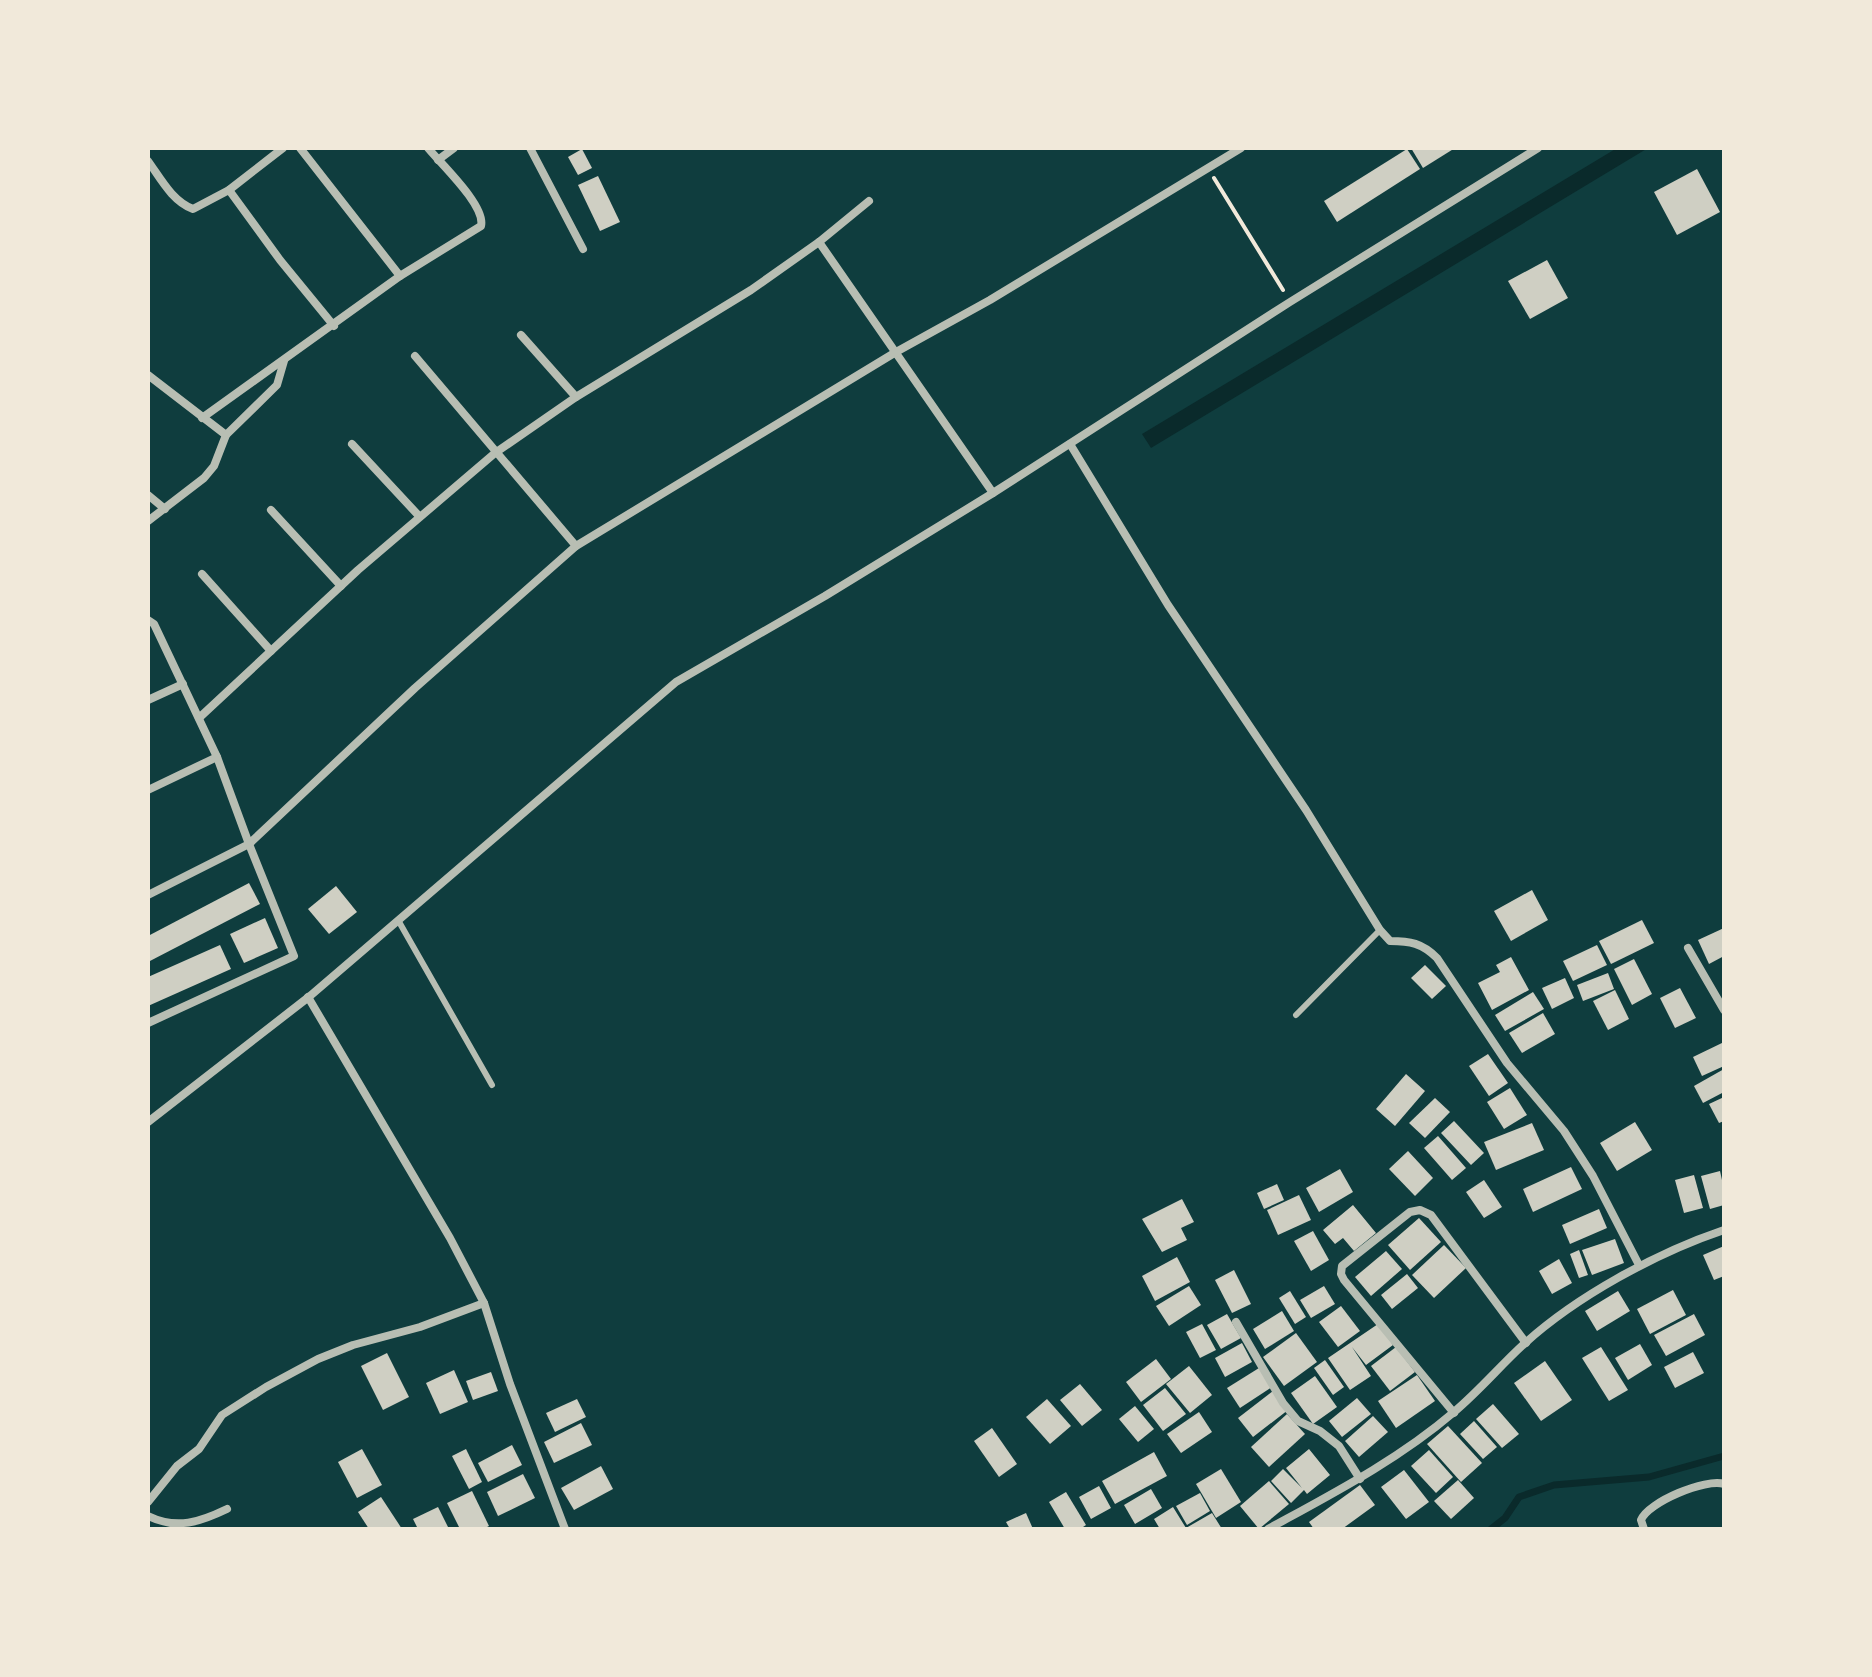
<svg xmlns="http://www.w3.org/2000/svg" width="1872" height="1677" font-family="'Fira Sans Condensed',sans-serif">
  <rect width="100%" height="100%" fill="#0f3d3e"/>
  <polygon fill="#0a2a2b" points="1617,148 1648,148 1151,448 1142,434"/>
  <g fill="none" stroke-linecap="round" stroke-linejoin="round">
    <polyline stroke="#0a2a2b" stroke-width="7" points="1491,1529 1505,1518 1519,1497 1554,1485 1649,1477 1724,1456"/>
  </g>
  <g fill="#cfcfc3">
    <polygon points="1411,148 1455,148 1423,168"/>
    <polygon points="582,149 592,168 578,175 568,157"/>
    <polygon points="1407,149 1420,169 1337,222 1324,201"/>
    <polygon points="1697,169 1720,212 1677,235 1654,192"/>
    <polygon points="598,176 620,222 600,231 578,185"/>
    <polygon points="1547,260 1568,298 1530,319 1508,281"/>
    <polygon points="249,883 260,904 148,962 148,936"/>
    <polygon points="336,886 357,912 329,934 308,909"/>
    <polygon points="1532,890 1548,920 1511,941 1494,911"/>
    <polygon points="265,918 278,948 244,963 230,934"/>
    <polygon points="1642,920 1654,943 1611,964 1599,941"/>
    <polygon points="1724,928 1724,956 1709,964 1698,940"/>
    <polygon points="220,945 231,969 148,1006 148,977"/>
    <polygon points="1597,945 1607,965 1573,981 1563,961"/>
    <polygon points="1511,957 1529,990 1492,1010 1478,983 1500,972 1496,965"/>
    <polygon points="1634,959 1652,994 1632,1005 1614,969"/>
    <polygon points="1425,965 1446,986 1432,999 1411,978"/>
    <polygon points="1608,973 1614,989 1583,1001 1577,985"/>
    <polygon points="1565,978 1574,998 1552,1009 1542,988"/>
    <polygon points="1680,988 1696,1018 1675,1028 1660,998"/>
    <polygon points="1615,990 1629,1019 1608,1030 1593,1001"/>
    <polygon points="1533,992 1544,1009 1505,1031 1495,1015"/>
    <polygon points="1543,1013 1555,1034 1522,1053 1509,1033"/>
    <polygon points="1724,1042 1724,1066 1702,1076 1693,1057"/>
    <polygon points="1488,1054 1508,1083 1489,1096 1469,1066"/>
    <polygon points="1724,1069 1724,1092 1703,1103 1694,1086"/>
    <polygon points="1406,1074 1425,1091 1395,1126 1376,1109"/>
    <polygon points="1510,1088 1527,1115 1504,1129 1487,1102"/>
    <polygon points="1724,1097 1724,1121 1719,1123 1709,1104"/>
    <polygon points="1435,1098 1450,1112 1425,1138 1409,1123"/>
    <polygon points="1454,1121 1484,1153 1471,1165 1441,1133"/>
    <polygon points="1635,1122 1652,1150 1617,1171 1600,1143"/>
    <polygon points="1532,1123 1544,1150 1496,1170 1484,1142"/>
    <polygon points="1438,1136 1466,1168 1452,1180 1424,1148"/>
    <polygon points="1408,1151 1433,1178 1415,1196 1389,1169"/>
    <polygon points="1571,1167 1582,1189 1533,1212 1523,1189"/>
    <polygon points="1340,1169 1353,1192 1319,1212 1306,1188"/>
    <polygon points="1720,1171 1724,1189 1724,1205 1710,1209 1701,1176"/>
    <polygon points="1694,1175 1703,1208 1684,1213 1675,1180"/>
    <polygon points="1484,1180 1502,1207 1484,1218 1466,1192"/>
    <polygon points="1277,1184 1284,1200 1264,1209 1257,1193"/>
    <polygon points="1299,1195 1311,1220 1278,1235 1267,1210"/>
    <polygon points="1182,1199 1194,1222 1181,1228 1187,1240 1162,1252 1142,1219"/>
    <polygon points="1353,1205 1376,1233 1354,1251 1343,1238 1335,1244 1323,1230"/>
    <polygon points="1599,1209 1607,1228 1570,1244 1562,1225"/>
    <polygon points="1419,1218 1441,1242 1410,1270 1388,1245"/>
    <polygon points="1313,1231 1329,1260 1311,1271 1294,1241"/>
    <polygon points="1615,1239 1624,1263 1592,1275 1582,1250"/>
    <polygon points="1444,1245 1466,1268 1434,1298 1412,1275"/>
    <polygon points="1724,1246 1724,1276 1714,1280 1703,1255"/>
    <polygon points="1579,1250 1588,1275 1579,1278 1570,1254"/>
    <polygon points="1386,1251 1402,1269 1371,1296 1355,1277"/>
    <polygon points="1177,1257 1190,1282 1155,1301 1142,1276"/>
    <polygon points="1559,1259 1572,1283 1552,1294 1539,1271"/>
    <polygon points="1234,1270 1251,1304 1232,1313 1215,1280"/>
    <polygon points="1407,1274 1418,1288 1392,1309 1381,1295"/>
    <polygon points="1189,1286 1201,1305 1169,1326 1156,1306"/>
    <polygon points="1324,1286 1335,1304 1311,1318 1300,1300"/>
    <polygon points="1673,1290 1686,1315 1650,1334 1637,1309"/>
    <polygon points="1290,1291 1306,1317 1295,1324 1279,1298"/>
    <polygon points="1618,1291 1630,1311 1597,1331 1585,1311"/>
    <polygon points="1341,1306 1360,1331 1338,1347 1319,1322"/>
    <polygon points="1282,1311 1294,1331 1265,1349 1253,1329"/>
    <polygon points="1227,1314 1241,1338 1221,1349 1207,1325"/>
    <polygon points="1694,1314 1705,1335 1666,1356 1654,1335"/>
    <polygon points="1202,1324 1216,1350 1200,1358 1186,1332"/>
    <polygon points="1378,1324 1393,1345 1366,1365 1352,1347 1371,1376 1350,1390 1328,1358"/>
    <polygon points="1296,1333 1317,1362 1284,1386 1263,1357"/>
    <polygon points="1242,1343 1252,1362 1225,1377 1215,1358"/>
    <polygon points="1640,1344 1652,1365 1628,1380 1615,1358"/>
    <polygon points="1396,1347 1415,1372 1390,1391 1371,1366"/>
    <polygon points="1601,1347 1628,1390 1609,1401 1582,1358"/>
    <polygon points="1693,1352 1704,1373 1675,1388 1664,1367"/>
    <polygon points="387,1353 409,1397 383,1410 361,1366"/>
    <polygon points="1156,1359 1171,1379 1141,1402 1126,1382"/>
    <polygon points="1325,1360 1344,1387 1333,1395 1314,1368"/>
    <polygon points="1545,1361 1572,1400 1541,1421 1514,1383"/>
    <polygon points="1189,1366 1212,1395 1190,1413 1166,1384"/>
    <polygon points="1259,1368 1272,1387 1240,1408 1227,1388"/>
    <polygon points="454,1370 468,1402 440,1414 426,1383"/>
    <polygon points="491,1372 498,1391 473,1400 466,1381"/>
    <polygon points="1417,1375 1435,1401 1396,1428 1378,1401"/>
    <polygon points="1315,1376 1337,1407 1313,1424 1291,1393"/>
    <polygon points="1080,1384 1102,1410 1082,1426 1060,1400"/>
    <polygon points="1165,1388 1186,1414 1163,1431 1143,1405"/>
    <polygon points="1273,1391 1288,1410 1253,1437 1238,1418"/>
    <polygon points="1357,1398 1371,1414 1342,1437 1329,1421"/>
    <polygon points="577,1399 586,1417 555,1432 546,1413"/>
    <polygon points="1047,1399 1071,1426 1050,1444 1026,1417"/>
    <polygon points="1493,1404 1519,1434 1502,1448 1476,1419"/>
    <polygon points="1135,1406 1154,1429 1138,1442 1119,1419"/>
    <polygon points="1199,1412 1212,1432 1181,1453 1167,1434"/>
    <polygon points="1287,1414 1305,1434 1269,1467 1251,1447"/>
    <polygon points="1373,1416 1388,1432 1359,1457 1345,1441"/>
    <polygon points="1474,1421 1497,1447 1483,1459 1460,1434"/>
    <polygon points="581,1423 592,1445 554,1463 544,1442"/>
    <polygon points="1448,1426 1482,1463 1461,1482 1427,1444"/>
    <polygon points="992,1428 1017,1464 999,1477 974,1441"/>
    <polygon points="512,1445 522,1465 488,1482 478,1463"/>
    <polygon points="362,1449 382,1485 357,1498 338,1462"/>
    <polygon points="466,1449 482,1482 469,1489 452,1456"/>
    <polygon points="1309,1449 1330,1475 1307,1494 1304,1490 1291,1503 1271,1481 1283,1469 1302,1488 1286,1468"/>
    <polygon points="1429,1450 1453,1477 1436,1493 1411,1466"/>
    <polygon points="1154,1452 1167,1476 1115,1504 1102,1481"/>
    <polygon points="601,1466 613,1489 574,1510 561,1488"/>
    <polygon points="1221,1469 1241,1502 1216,1518 1196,1484"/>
    <polygon points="1404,1470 1429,1502 1406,1519 1381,1487"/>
    <polygon points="523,1474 535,1498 498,1516 487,1492"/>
    <polygon points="1458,1480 1474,1498 1451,1519 1434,1501"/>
    <polygon points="1269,1481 1289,1504 1259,1529 1240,1506"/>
    <polygon points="1360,1485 1375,1505 1342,1529 1314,1529 1309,1522"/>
    <polygon points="1099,1486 1111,1508 1091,1519 1079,1497"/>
    <polygon points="1151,1489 1162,1508 1135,1524 1124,1505"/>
    <polygon points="472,1491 489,1526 483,1529 460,1529 447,1503"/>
    <polygon points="1066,1492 1086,1525 1080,1529 1065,1529 1049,1502"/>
    <polygon points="1200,1493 1210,1511 1187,1525 1176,1506"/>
    <polygon points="381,1497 402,1529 369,1529 358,1512"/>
    <polygon points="438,1507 449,1529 418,1529 413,1519"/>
    <polygon points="1173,1507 1186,1528 1212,1513 1222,1529 1160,1529 1154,1519"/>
    <polygon points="1026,1513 1033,1529 1010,1529 1006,1522"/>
  </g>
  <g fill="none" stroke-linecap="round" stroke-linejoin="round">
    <polyline stroke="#f1e9da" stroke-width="4" points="1214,178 1283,290"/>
    <g stroke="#b8beb3" stroke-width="6">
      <polyline points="398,920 492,1085"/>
      <polyline points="1296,1015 1380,930"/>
    </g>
    <g stroke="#b8beb3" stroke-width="8">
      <polyline points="300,148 400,276"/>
      <polyline points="530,148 583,249"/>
      <polyline points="438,160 454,148"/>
      <path d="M148 161C161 179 172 201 193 209L229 190 283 148"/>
      <polyline points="229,190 280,260 334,326"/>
      <polyline points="819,242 993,493"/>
      <polyline points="521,335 576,397"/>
      <polyline points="415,356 576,546"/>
      <polyline points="148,375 226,435"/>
      <path d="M202 418 400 276 481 226C486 206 442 165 428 148"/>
      <polyline points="352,444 419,516"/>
      <path d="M1070 444 1168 605 1306 810 1380 930 1390 941C1410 941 1422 943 1437 958L1507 1063 1564 1131 1593 1176 1639 1265"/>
      <polyline points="148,495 165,509"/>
      <polyline points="271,510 341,586"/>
      <polyline points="148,521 204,478 214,466 226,435 277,385 284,361"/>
      <polyline points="202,574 271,651"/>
      <polyline points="148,620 154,624 217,757 249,844 294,956 148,1023"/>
      <polyline points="148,700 183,684"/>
      <polyline points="199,718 358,570 495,453 576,397 751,290 819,242 869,201"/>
      <polyline points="148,790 217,757"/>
      <polyline points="148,895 249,844 415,688 576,546 896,352 990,300 1241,148"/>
      <polyline points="1688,948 1724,1010"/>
      <polyline points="308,997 450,1238 484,1303 510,1384 565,1529"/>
      <polyline points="148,1122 310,996 676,682 825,596 993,493 1290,302 1538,148"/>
      <polyline points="1236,1322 1283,1403 1298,1421 1320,1431 1339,1446 1360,1479"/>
      <polyline points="1454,1413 1344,1280 1341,1274 1342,1266 1410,1212 1420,1210 1431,1215 1526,1343"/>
      <polyline points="148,1502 177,1466 199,1449 222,1415 266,1387 318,1359 353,1345 420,1327 484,1303"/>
      <path d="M148 1516C177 1530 200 1522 227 1509"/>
      <path d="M1268 1529C1332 1494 1398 1460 1454 1412 1479 1391 1500 1366 1524 1344 1577 1296 1656 1253 1724 1230"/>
      <path d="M1644 1529 1641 1520C1648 1502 1706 1478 1724 1484"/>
    </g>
  </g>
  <rect width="1872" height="1677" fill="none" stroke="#f1e9da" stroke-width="300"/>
</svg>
